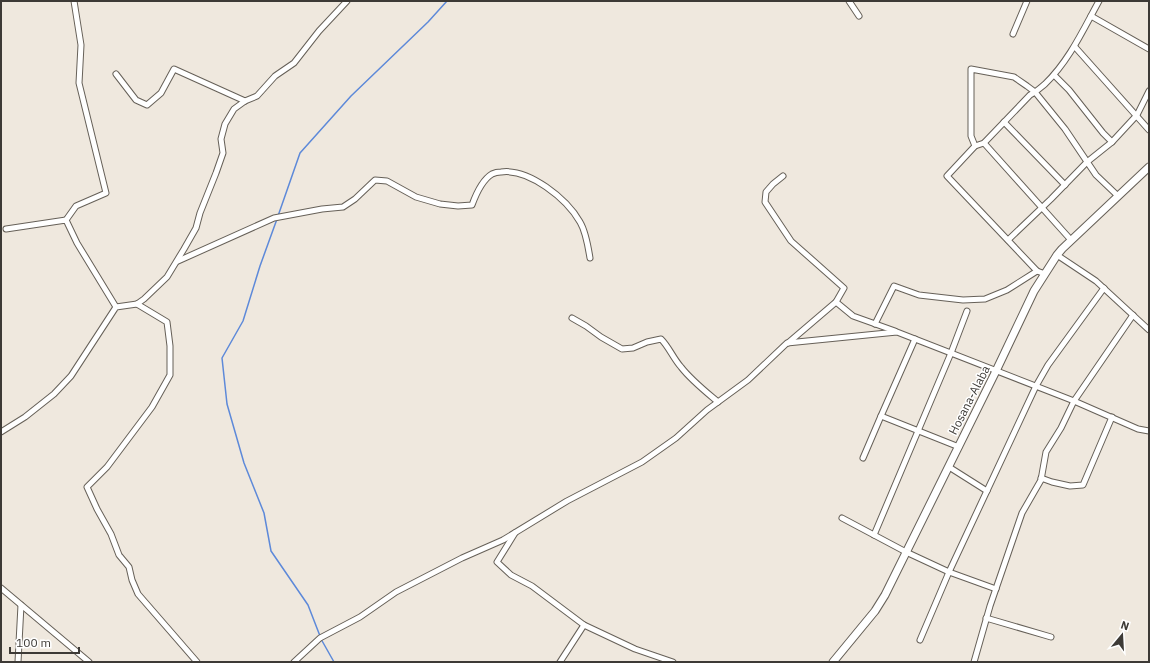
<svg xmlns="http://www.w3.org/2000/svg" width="1150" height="663" font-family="'IBM Plex Sans',sans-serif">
  <rect width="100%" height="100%" fill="#efe8de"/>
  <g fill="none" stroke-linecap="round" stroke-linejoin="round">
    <g stroke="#5d89d9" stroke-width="1.5">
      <polyline points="278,216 300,153 351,96 428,22 447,1"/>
      <polyline points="277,219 260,266 243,321 222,358 227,404 244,463 264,513 271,551 308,605 320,636"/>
      <polyline points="321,639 334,662"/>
    </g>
    <defs>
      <g id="minor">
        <polyline points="849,1 859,16"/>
        <polyline points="1091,16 1149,49"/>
        <polyline points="1013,34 1027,1"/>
        <polyline points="1075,47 1149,130"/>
        <polyline points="116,74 136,100 147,105 161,93 174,69 245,101"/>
        <polyline points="1054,75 1069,90 1103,133 1112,142"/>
        <polyline points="1004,122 1065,185"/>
        <polyline points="984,143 1071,240"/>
        <polyline points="975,146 971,136 971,69 1014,77 1027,86 1035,92 1065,129 1096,175 1118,196"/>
        <polyline points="783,176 773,184 766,192 765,202 791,241 844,288 836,302 788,343"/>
        <polyline points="66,220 76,206 106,193 79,83 81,45 74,1"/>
        <polyline points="6,229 66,220 77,243 116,307"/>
        <polyline points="1008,240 1051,199 1087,162 1112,142 1137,115 1149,91"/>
        <polyline points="1057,255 1096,281 1149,330"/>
        <path d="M178 261 274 218 322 209 343 207 355 199 375 180 387 181 416 197 440 204 458 206 472 205C476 194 482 180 492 174 494 173 498 172 501 172 529 168 567 199 580 222 586 232 588 246 590 258"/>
        <path d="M1037 271 947 176 975 146 984 143 1030 95C1036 92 1040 88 1045 84 1069 61 1083 30 1099 1"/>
        <polyline points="836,302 853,316 895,331"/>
        <polyline points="137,304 167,322 170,346 170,375 152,407 107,467 87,487 97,509 111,534 119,555 129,567 132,580 138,594 197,662"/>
        <path d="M572 318 586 326 601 337 622 349 633 348 647 342 661 339C669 347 673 358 681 367 691 380 705 391 718 402"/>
        <polyline points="875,324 894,286 919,295 963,300 985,299 1007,290 1037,271 1045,274"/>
        <polyline points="915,339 881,416 959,447"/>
        <polyline points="1,432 25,417 54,394 71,376 116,307 137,304 144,299 167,277 184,249 196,228 200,213 216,173 223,153 221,139 225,124 234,109 245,101 257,96 275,76 294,63 319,31 347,1"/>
        <polyline points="863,458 881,416"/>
        <polyline points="949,467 987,491"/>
        <polyline points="1041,478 1052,482 1070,486 1083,485 1112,417"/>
        <polyline points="842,518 906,552 949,572 996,589"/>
        <polyline points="515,533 497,562 511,575 532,586 584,625 635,649 673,662"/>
        <polyline points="874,535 951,353 967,311"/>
        <polyline points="1,588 89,662"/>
        <polyline points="986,618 1051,637"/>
        <polyline points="920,640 949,572 1036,386 1048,365 1104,288"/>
        <polyline points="18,662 21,605"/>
        <polyline points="294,662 320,638 360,617 396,592 462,558 503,540 567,501 642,462 676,438 707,410 748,380 787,343 897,332 1074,401 1138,429 1149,431"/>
        <polyline points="560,662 584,625"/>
        <polyline points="974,662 990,606 1022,513 1041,480 1046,452 1061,428 1074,401 1133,315"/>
      </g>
      <polyline id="secondary" points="833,662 875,611 885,595 996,371 1034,291 1057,255 1062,249 1149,167"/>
    </defs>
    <use href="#minor" stroke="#666058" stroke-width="7"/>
    <use href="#secondary" stroke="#666058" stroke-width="9"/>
    <use href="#minor" stroke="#fff" stroke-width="5"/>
    <use href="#secondary" stroke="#fff" stroke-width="7"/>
  </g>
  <g text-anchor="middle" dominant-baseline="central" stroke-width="3" stroke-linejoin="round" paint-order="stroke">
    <g font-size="12" fill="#3d3a36" stroke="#fff">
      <text transform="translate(969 400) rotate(-63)">Hosana-Alaba</text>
    </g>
  </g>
  <rect width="1150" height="663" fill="none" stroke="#3d3a36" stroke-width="4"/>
  <g transform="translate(1122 635) rotate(18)" stroke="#ffffff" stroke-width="3" paint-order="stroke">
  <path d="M0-3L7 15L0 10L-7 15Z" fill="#3d3a36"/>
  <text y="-6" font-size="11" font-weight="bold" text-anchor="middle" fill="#3d3a36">N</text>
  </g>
  <path d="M10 647v6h69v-6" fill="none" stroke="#3d3a36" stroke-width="2"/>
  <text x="16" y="647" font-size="12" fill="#3d3a36" stroke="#ffffff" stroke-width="3" paint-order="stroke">100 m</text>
</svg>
